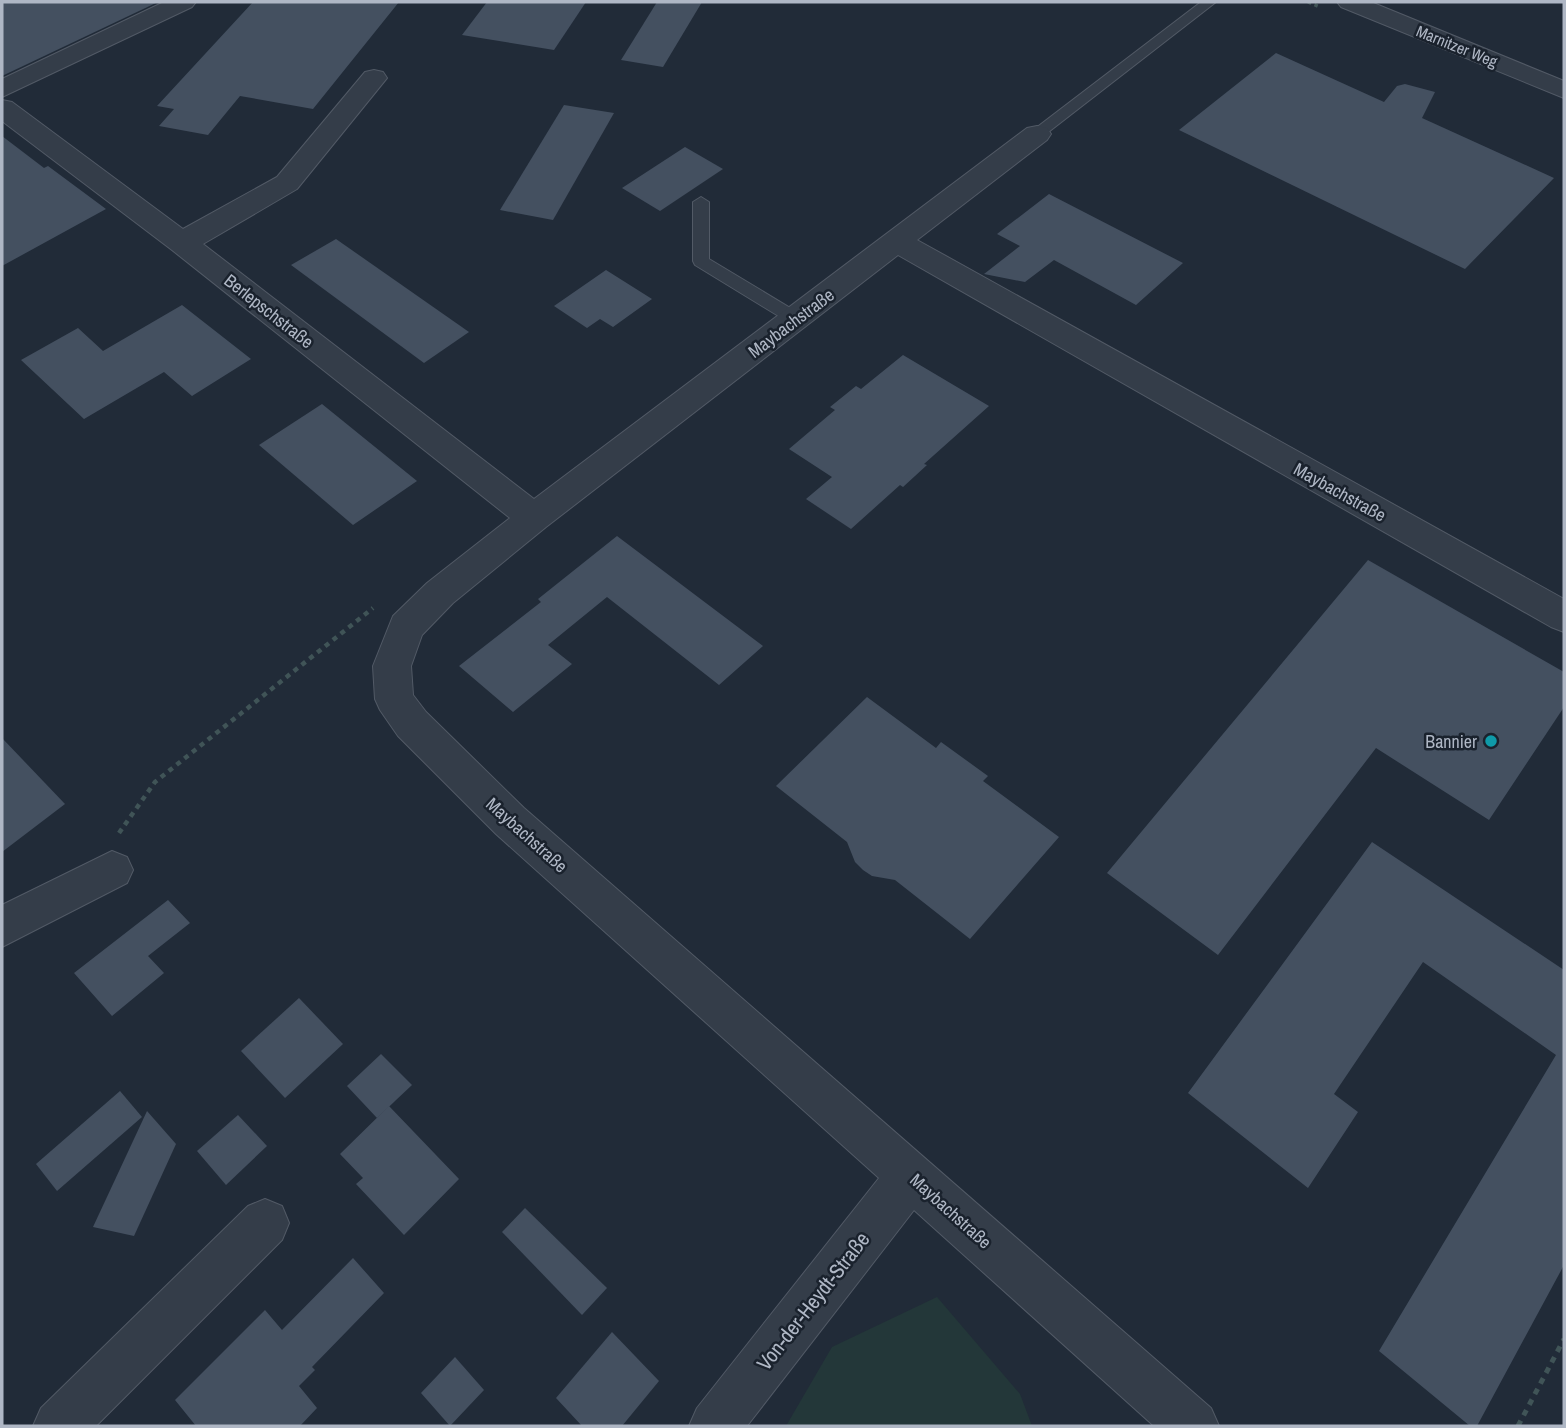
<svg xmlns="http://www.w3.org/2000/svg" width="1566" height="1428" font-family="'Archivo Narrow',sans-serif">
  <rect width="100%" height="100%" fill="#212b38"/>
  <polygon fill="#233739" points="937,1297 1020,1394 1032,1426 786,1426 832,1347"/>
  <g fill="#445060">
    <polygon points="2,2 158,2 2,76"/>
    <polygon points="253,2 399,2 313,109 240,96 208,135 159,126 174,109 157,106"/>
    <polygon points="487,2 586,2 554,50 462,35"/>
    <polygon points="657,2 702,2 663,67 621,60"/>
    <polygon points="1276,53 1384,102 1397,86 1405,84 1435,92 1422,118 1554,178 1465,269 1179,130"/>
    <polygon points="564,105 614,113 553,220 500,210"/>
    <polygon points="2,136 44,168 48,166 106,209 2,266"/>
    <polygon points="685,147 723,169 660,211 622,188"/>
    <polygon points="1049,194 1183,263 1136,305 1054,260 1025,282 984,274 1020,246 997,234"/>
    <polygon points="336,239 469,332 424,363 291,265"/>
    <polygon points="606,270 652,299 613,327 600,319 587,328 554,306"/>
    <polygon points="182,305 251,359 192,396 164,372 84,419 21,360 78,328 103,351"/>
    <polygon points="903,355 989,406 924,464 927,465 903,487 900,485 851,529 806,499 832,477 789,449 835,410 830,407 856,386 861,389"/>
    <polygon points="322,404 417,481 353,525 259,445"/>
    <polygon points="617,536 763,646 719,685 607,597 548,645 572,664 513,712 459,666 541,602 538,599"/>
    <polygon points="1368,560 1564,672 1564,707 1489,820 1376,748 1218,955 1107,873"/>
    <polygon points="867,697 936,748 941,742 988,776 983,781 1059,837 970,939 895,880 872,876 863,870 855,862 847,842 776,786"/>
    <polygon points="2,738 65,804 2,852"/>
    <polygon points="1372,842 1564,970 1564,1265 1477,1426 1470,1426 1379,1351 1556,1055 1423,962 1334,1094 1358,1112 1308,1188 1188,1093"/>
    <polygon points="168,900 190,923 148,956 164,973 112,1016 74,973"/>
    <polygon points="299,998 343,1044 285,1098 241,1051"/>
    <polygon points="381,1054 412,1085 377,1118 347,1086"/>
    <polygon points="120,1091 142,1117 57,1191 36,1164"/>
    <polygon points="389,1106 459,1179 404,1235 356,1184 363,1178 340,1154"/>
    <polygon points="147,1111 176,1144 134,1236 93,1227"/>
    <polygon points="238,1115 267,1146 226,1185 197,1151"/>
    <polygon points="525,1208 607,1288 582,1315 502,1232"/>
    <polygon points="353,1258 384,1293 312,1367 315,1370 299,1386 317,1408 300,1426 196,1426 175,1400 265,1310 282,1330"/>
    <polygon points="612,1332 659,1381 622,1426 582,1426 556,1398"/>
    <polygon points="455,1357 484,1390 450,1426 421,1393"/>
  </g>
  <g fill="none" stroke-linecap="round" stroke-linejoin="round">
    <defs>
      <g id="service">
        <polygon points="1201,2 1216,2 1042,137 1032,137 1029,134 1032,131"/>
        <polygon points="701,197 709,202 709,259 802,315 804,319 802,323 790,323 695,265 693,261 693,202"/>
      </g>
      <g id="minor">
        <polygon points="164,2 196,2 192,7 2,97 2,79"/>
        <polygon points="1337,2 1371,2 1564,81 1564,98 1341,7"/>
        <polygon points="374,70 383,72 387,78 297,189 203,244 534,499 1027,128 1037,126 1047,128 1051,134 1047,140 917,240 1564,599 1564,632 1551,627 898,255 546,527 453,603 422,635 411,666 413,695 426,712 524,808 1211,1408 1219,1426 1154,1426 914,1210 747,1426 689,1426 697,1408 879,1178 496,834 398,736 380,710 375,699 373,666 393,616 427,583 510,518 172,250 2,121 2,100 12,102 183,229 277,177 365,72"/>
        <polygon points="112,851 127,857 133,870 127,883 2,947 2,905"/>
        <polygon points="265,1199 282,1206 289,1223 282,1240 96,1426 33,1426 41,1408 248,1206"/>
      </g>
    </defs>
    <use href="#service" stroke="#525a66" stroke-width="2"/>
    <use href="#minor" stroke="#525a66" stroke-width="2"/>
    <polyline stroke="#405457" stroke-width="3.5" stroke-dasharray="3.5 3.5" stroke-linecap="butt" points="1308,2 1320,7"/>
    <polyline stroke="#405457" stroke-width="4.5" stroke-dasharray="5 5" stroke-linecap="butt" points="119,833 155,782 373,608"/>
    <polyline stroke="#405457" stroke-width="5" stroke-dasharray="6 6" stroke-linecap="butt" points="1518,1426 1564,1339"/>
    <use href="#service" fill="#343d49" fill-rule="evenodd"/>
    <use href="#minor" fill="#343d49" fill-rule="evenodd"/>
  </g>
  <circle fill="#0f9aa8" stroke="#1a222d" stroke-width="2.5" cx="1491" cy="741" r="7"/>
  <g text-anchor="middle" dominant-baseline="central" stroke-width="5" stroke-linejoin="round" paint-order="stroke">
    <g font-size="16" fill="#afb7c5" stroke="#1a222d">
      <text transform="translate(1457 46) rotate(22)">Marnitzer Weg</text>
    </g>
    <g font-size="18" fill="#afb7c5" stroke="#1a222d">
      <text transform="translate(269 311) rotate(38)">Berlepschstraße</text>
      <text transform="translate(791 323) rotate(-37)">Maybachstraße</text>
      <text transform="translate(1340 492) rotate(29)">Maybachstraße</text>
      <text transform="translate(527 835) rotate(42)">Maybachstraße</text>
      <text transform="translate(951 1211) rotate(42)">Maybachstraße</text>
    </g>
    <g font-size="18" fill="#afb7c5" stroke="#1a222d" text-anchor="end">
      <text x="1477" y="741">Bannier</text>
    </g>
    <g font-size="21" fill="#afb7c5" stroke="#1a222d">
      <text transform="translate(813 1301) rotate(-52)">Von-der-Heydt-Straße</text>
    </g>
  </g>
  <rect width="1566" height="1428" fill="none" stroke="#afb7c5" stroke-width="7"/>
</svg>
